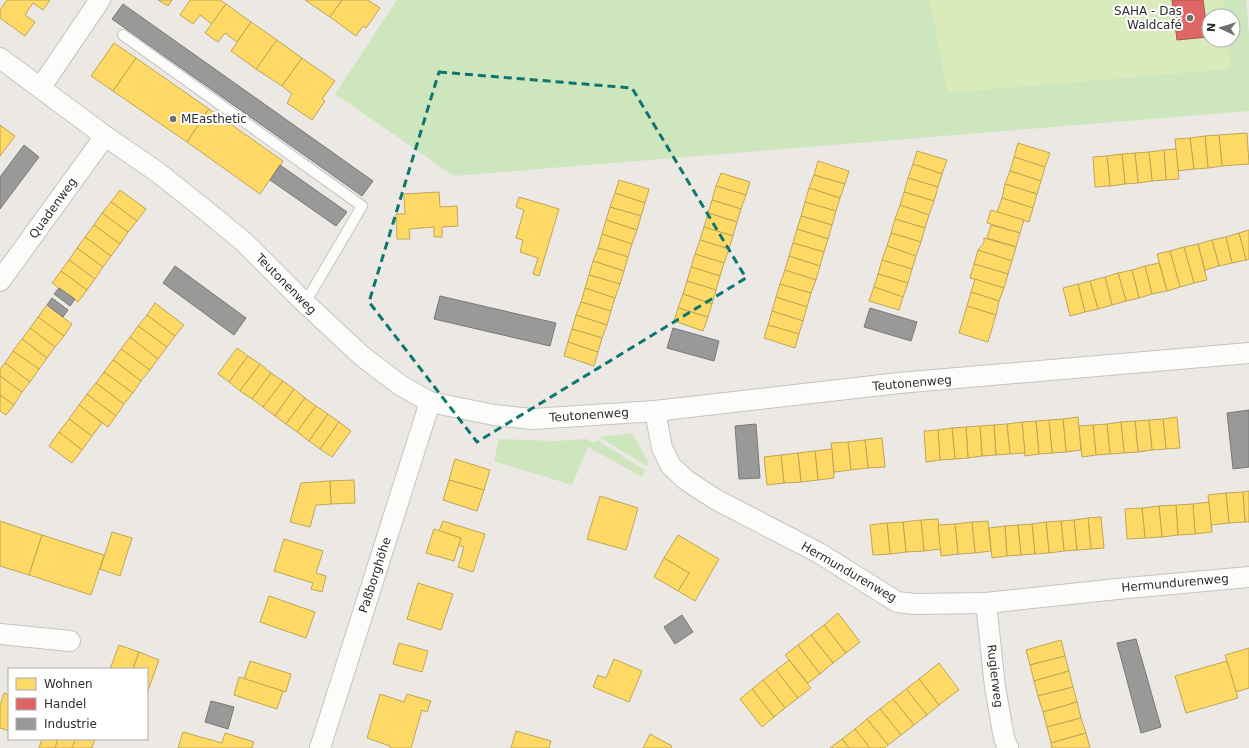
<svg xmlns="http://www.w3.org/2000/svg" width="1249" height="748" font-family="'DejaVu Sans',sans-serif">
  <rect width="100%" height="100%" fill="#ece8e4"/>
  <g fill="#cee6be" fill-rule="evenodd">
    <path d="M397 0H1246L1249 35V111L454 176 335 94ZM1209 16H1233V40H1209Z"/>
    <polygon points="632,433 648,461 647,466 599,437"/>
    <polygon points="499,439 554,441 586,439 595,443 597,440 645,470 642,477 588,447 572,485 494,461"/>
  </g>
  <polygon fill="#d9eabb" points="930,0 1223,0 1225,16 1209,16 1209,40 1227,40 1231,69 947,93"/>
  <g fill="#ffd966" stroke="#c0a655">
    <polygon points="7,0 50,0 43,10 33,3 25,15 35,22 25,36 0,18 0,10"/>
    <polygon points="158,0 172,0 168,6"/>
    <polygon points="190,0 220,0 226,4 212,24 200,15 193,24 180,15"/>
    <polygon points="305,0 342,0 330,17"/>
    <polygon points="342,0 368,0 380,8 366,28 363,26 356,36 330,17"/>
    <polygon points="226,4 251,22 237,42 225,33 218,42 205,33"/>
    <polygon points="251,22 277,40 256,69 231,51"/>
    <polygon points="277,40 302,58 282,86 256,69"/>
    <polygon points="114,43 136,58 113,91 91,76"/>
    <polygon points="136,58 209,109 187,142 113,91"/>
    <polygon points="302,58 335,81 322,99 325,101 312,120 287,103 292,94 282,86"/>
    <polygon points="209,109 283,161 260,194 187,142"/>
    <polygon points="0,125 15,136 0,156"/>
    <polygon points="1247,133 1249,164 1222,166 1219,135"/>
    <polygon points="1219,135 1222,166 1208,168 1205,136"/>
    <polygon points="1205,136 1208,168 1194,169 1190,138"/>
    <polygon points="1190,138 1194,169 1178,171 1175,139"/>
    <polygon points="1018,143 1050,153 1045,167 1014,157"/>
    <polygon points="1176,149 1179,179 1166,180 1164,150"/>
    <polygon points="1164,150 1166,180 1152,181 1149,152"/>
    <polygon points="917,151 947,160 942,174 913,164"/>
    <polygon points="1149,152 1152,181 1138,183 1135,153"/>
    <polygon points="1135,153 1138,183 1125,184 1122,154"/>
    <polygon points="1122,154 1125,184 1110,186 1107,156"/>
    <polygon points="1107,156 1110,186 1095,187 1093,157"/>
    <polygon points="1014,157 1045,167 1041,181 1010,171"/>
    <polygon points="818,161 849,171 845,184 814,175"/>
    <polygon points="913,164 942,174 938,187 908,178"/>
    <polygon points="1010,171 1041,181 1037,194 1005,184"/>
    <polygon points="721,173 750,182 746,195 716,186"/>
    <polygon points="814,175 845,184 840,198 809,188"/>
    <polygon points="908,178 938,187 934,201 904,192"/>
    <polygon points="619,180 649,189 645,203 615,193"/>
    <polygon points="1005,184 1037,194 1033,208 1002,198"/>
    <polygon points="716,186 746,195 741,209 712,200"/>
    <polygon points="809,188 840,198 836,211 805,202"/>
    <polygon points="120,190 146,209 137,221 111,202"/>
    <polygon points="439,192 440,207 457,206 458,226 442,227 442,237 434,237 434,227 409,229 410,239 397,239 396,214 405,214 404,194"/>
    <polygon points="904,192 934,201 929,215 900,205"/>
    <polygon points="615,193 645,203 641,216 610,207"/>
    <polygon points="519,197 559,209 539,276 533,274 538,258 520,252 523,240 516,238 524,210 516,207"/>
    <polygon points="1002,198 1033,208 1029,222 997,212"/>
    <polygon points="712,200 741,209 737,222 708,213"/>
    <polygon points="111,202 137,221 128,232 102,213"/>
    <polygon points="805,202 836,211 832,225 801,216"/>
    <polygon points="900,205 929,215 925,228 895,219"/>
    <polygon points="610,207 641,216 637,230 606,220"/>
    <polygon points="991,210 1024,220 1020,233 987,223"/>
    <polygon points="102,213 128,232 120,244 94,225"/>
    <polygon points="708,213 737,222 733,236 704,227"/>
    <polygon points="801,216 832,225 828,239 797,229"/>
    <polygon points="895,219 925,228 921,242 891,233"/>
    <polygon points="606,220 637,230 632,244 602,234"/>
    <polygon points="94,225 120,244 111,256 85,237"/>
    <polygon points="991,225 1020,233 1016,247 987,238"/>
    <polygon points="704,227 733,236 729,249 700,240"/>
    <polygon points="797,229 828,239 824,252 793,243"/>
    <polygon points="1249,230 1249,259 1246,260 1239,233"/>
    <polygon points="891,233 921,242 916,256 887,246"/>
    <polygon points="1239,233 1246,260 1232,263 1226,237"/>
    <polygon points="602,234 632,244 628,257 598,248"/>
    <polygon points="85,237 111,256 103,267 77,248"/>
    <polygon points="1226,237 1232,263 1219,266 1212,240"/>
    <polygon points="984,238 1016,247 1012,261 978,250 984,243"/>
    <polygon points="700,240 729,249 724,263 695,254"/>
    <polygon points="1212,240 1219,266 1205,270 1198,244"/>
    <polygon points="793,243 824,252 820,266 789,256"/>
    <polygon points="1198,244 1207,280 1194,283 1184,247"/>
    <polygon points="887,246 916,256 912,269 882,260"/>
    <polygon points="1184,247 1194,283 1180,287 1170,251"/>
    <polygon points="77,248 103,267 95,279 69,260"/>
    <polygon points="598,248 628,257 624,271 593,261"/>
    <polygon points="978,250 1012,261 1008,274 974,264"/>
    <polygon points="1170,251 1180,287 1167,291 1157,254"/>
    <polygon points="695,254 724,263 720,276 691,267"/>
    <polygon points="789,256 820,266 816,280 785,270"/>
    <polygon points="69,260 95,279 87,290 61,271"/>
    <polygon points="882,260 912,269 908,283 878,274"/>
    <polygon points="593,261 624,271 620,284 589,275"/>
    <polygon points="1159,263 1167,291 1152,294 1145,266"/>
    <polygon points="974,264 1008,274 1004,288 970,278"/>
    <polygon points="1145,266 1152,294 1139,298 1132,270"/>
    <polygon points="691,267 720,276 716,290 687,281"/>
    <polygon points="785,270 816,280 811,293 780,284"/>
    <polygon points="1132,270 1139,298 1126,301 1118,273"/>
    <polygon points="61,271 87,290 78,302 52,283"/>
    <polygon points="1118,273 1126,301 1112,305 1105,277"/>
    <polygon points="878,274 908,283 903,297 874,287"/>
    <polygon points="589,275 620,284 615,298 585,288"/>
    <polygon points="1105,277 1112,305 1098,309 1090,281"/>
    <polygon points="975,279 1004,288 999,301 971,292"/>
    <polygon points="687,281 716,290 712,304 683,294"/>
    <polygon points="1090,281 1098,309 1085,312 1078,284"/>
    <polygon points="780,284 811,293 807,307 776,297"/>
    <polygon points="1078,284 1085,312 1070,316 1063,288"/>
    <polygon points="874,287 903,297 899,310 869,301"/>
    <polygon points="585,288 615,298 611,311 581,302"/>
    <polygon points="971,292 999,301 996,315 967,306"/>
    <polygon points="683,294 712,304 708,317 678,308"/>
    <polygon points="776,297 807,307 803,321 772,311"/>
    <polygon points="581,302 611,311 607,325 576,315"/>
    <polygon points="155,303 184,325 175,336 147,315"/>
    <polygon points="47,305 72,324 64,336 38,317"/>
    <polygon points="967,306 996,315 988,342 959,333"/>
    <polygon points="678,308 708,317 703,331 674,321"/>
    <polygon points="772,311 803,321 799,334 768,325"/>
    <polygon points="147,315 175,336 167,347 138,326"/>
    <polygon points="576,315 607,325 602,338 572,329"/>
    <polygon points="38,317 64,336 55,347 30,328"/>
    <polygon points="768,325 799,334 795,348 764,338"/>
    <polygon points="138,326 167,347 158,359 130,337"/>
    <polygon points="30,328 55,347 47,358 22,339"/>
    <polygon points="572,329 602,338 598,352 568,342"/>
    <polygon points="130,337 158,359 150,370 121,349"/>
    <polygon points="22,339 47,358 39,369 13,351"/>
    <polygon points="568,342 598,352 594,366 564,356"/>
    <polygon points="237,348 248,356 229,382 218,374"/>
    <polygon points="121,349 150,370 141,381 113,360"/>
    <polygon points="13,351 39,369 30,382 5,363"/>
    <polygon points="248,356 260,364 240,391 229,382"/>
    <polygon points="113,360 141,381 133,393 104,372"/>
    <polygon points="5,363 30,382 22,392 0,376 0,369"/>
    <polygon points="260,364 271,373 252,399 240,391"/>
    <polygon points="104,372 133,393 124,404 96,383"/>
    <polygon points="271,373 283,381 263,407 252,399"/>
    <polygon points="0,376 22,392 14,405 0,395"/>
    <polygon points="283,381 294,389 275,416 263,407"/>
    <polygon points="96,383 124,404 116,416 87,394"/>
    <polygon points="294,389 305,398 286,424 275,416"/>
    <polygon points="87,394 116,416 108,427 79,405"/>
    <polygon points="0,395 14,405 6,415 0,411"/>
    <polygon points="305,398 316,406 297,432 286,424"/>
    <polygon points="79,405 102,423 92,436 69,419"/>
    <polygon points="316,406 328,414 309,441 297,432"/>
    <polygon points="328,414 339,422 320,449 309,441"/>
    <polygon points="1078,417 1081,450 1066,452 1063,419"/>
    <polygon points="1177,417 1180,448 1166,449 1163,419"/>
    <polygon points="69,419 92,436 82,450 59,432"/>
    <polygon points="1063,419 1066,452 1052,453 1049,420"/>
    <polygon points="1163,419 1166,449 1152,450 1149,420"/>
    <polygon points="1049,420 1052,453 1039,454 1036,421"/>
    <polygon points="1149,420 1152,450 1138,452 1135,421"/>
    <polygon points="1036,421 1039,454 1025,456 1022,422"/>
    <polygon points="1135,421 1138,452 1124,453 1121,422"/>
    <polygon points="339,422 351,431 332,457 320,449"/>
    <polygon points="1022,422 1025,453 1010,454 1007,424"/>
    <polygon points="1121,422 1124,453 1110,454 1107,424"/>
    <polygon points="1007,424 1010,454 996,455 994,425"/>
    <polygon points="1107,424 1110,454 1096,455 1093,425"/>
    <polygon points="994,425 996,455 982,456 980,426"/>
    <polygon points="1093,425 1096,455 1082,457 1079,426"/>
    <polygon points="980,426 982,456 968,458 966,427"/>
    <polygon points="966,427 968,458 955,459 952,428"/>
    <polygon points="952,428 955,459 940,460 938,430"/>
    <polygon points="938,430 940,460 926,462 924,431"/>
    <polygon points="59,432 82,450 72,463 49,446"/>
    <polygon points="882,438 885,467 868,468 865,440"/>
    <polygon points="865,440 868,468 851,470 848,442"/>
    <polygon points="848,442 851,470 834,472 831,443"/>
    <polygon points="832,449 834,478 818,480 815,451"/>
    <polygon points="815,451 818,480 801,482 798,453"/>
    <polygon points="798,453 801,482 784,483 781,455"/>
    <polygon points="781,455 784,483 767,485 764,457"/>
    <polygon points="455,459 490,470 484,490 449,480"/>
    <polygon points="354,480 355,503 331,504 330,481"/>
    <polygon points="449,480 484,490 477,511 443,500"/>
    <polygon points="330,481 331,504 316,505 310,527 290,522 301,483"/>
    <polygon points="1249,491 1249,522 1245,522 1243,492"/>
    <polygon points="1243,492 1245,522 1229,523 1226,493"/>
    <polygon points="1226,493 1229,523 1211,525 1208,495"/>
    <polygon points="600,496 638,508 626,550 587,539"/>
    <polygon points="1209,502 1212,532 1195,534 1193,504"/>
    <polygon points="1193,504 1195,534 1178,535 1176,505"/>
    <polygon points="1176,505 1178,535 1162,537 1159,506"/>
    <polygon points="1159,506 1162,537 1145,538 1142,508"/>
    <polygon points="1142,508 1145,538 1127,539 1125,509"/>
    <polygon points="1101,517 1104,548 1091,549 1088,518"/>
    <polygon points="1088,518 1091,549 1077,550 1074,520"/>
    <polygon points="938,519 941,549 924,551 921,520"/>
    <polygon points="921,520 924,551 906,552 903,522"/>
    <polygon points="1074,520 1077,550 1064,551 1061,521"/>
    <polygon points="0,521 42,535 29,575 0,566"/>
    <polygon points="443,521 485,534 473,572 458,567 464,547 458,545 461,538 439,531"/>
    <polygon points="988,521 991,551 975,553 972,522"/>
    <polygon points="1061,521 1064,551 1049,553 1046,522"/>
    <polygon points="903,522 906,552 890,554 887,523"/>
    <polygon points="972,522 975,553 958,554 955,524"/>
    <polygon points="1046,522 1049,553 1035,554 1032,524"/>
    <polygon points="887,523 890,554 873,555 870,525"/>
    <polygon points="955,524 958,554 941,556 938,525"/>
    <polygon points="1032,524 1035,554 1021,555 1018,525"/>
    <polygon points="1018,525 1021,555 1007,556 1005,526"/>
    <polygon points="1005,526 1007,556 992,558 989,528"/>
    <polygon points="434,529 461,538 454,561 426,553"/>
    <polygon points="112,532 132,538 120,576 100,569"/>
    <polygon points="42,535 104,555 91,595 29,575"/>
    <polygon points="678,535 719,559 695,601 678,591 689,573 664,558"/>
    <polygon points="284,539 323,551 316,573 326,576 322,592 311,589 313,583 274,571"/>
    <polygon points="664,558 689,573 678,591 654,577"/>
    <polygon points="418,583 453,594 441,630 407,619"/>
    <polygon points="269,596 315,612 306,638 260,622"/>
    <polygon points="838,613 860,642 846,653 824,625"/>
    <polygon points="824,625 846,653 833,663 811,635"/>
    <polygon points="811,635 833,663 820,674 798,645"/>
    <polygon points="1061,640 1065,656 1030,665 1026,650"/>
    <polygon points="399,643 428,651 422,672 393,664"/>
    <polygon points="119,645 139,652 133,669 110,669"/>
    <polygon points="798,645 820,674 808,683 785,655"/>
    <polygon points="1249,648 1249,688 1236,692 1225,655"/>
    <polygon points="139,652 159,660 147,693 147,669 133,669"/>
    <polygon points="1065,656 1069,671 1034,681 1030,665"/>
    <polygon points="614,659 642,671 629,702 593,687 598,675 606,678"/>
    <polygon points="789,660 811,688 798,698 776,670"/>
    <polygon points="250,661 291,674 286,692 244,679"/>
    <polygon points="1227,661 1238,698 1186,713 1175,676"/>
    <polygon points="939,663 959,690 939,705 919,679"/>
    <polygon points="776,670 798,698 785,708 763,680"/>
    <polygon points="1069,671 1073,687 1038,696 1034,681"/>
    <polygon points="239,677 283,691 277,709 234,695"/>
    <polygon points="919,679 939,705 927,715 906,689"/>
    <polygon points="763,680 785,708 774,717 752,689"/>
    <polygon points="1073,687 1077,702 1043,712 1038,696"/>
    <polygon points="752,689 774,717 762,727 740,699"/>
    <polygon points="906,689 927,715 914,725 893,699"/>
    <polygon points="4,693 9,695 9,731 0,728 0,706"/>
    <polygon points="380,694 404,702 407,694 431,701 427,712 422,710 411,748 390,748 390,746 367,738"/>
    <polygon points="893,699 914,725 901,735 880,709"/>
    <polygon points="1077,702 1081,718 1047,727 1043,712"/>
    <polygon points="880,709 901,735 888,745 867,719"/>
    <polygon points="1081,718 1086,733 1051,743 1047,727"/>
    <polygon points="867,719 888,745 885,748 870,748 855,729"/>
    <polygon points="855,729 870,748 849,748 842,739"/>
    <polygon points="516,731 551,741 549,748 511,748"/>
    <polygon points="183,732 222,743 225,733 254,742 252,748 178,748"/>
    <polygon points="1086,733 1090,748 1052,748 1051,743"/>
    <polygon points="650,734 672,746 671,748 643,748"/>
    <polygon points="42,739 58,739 55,748 39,748"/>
    <polygon points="58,739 76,739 72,748 55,748"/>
    <polygon points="76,739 95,739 92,748 72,748"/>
    <polygon points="842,739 849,748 830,748"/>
  </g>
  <polygon fill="#e06666" stroke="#ab5555" points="1172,0 1203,0 1208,37 1177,40"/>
  <g fill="#999" stroke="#797979">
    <polygon points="123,4 373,181 362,196 112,19"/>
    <polygon points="24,145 39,157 0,209 0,177"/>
    <polygon points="280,165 347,212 336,226 270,180"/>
    <polygon points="175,266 246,318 234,335 163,283"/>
    <polygon points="59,288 75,299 70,306 54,294"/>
    <polygon points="440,296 556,323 550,346 434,319"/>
    <polygon points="52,298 68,310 63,317 47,305"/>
    <polygon points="870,308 917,322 911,341 864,327"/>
    <polygon points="673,328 719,341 714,361 667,348"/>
    <polygon points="1249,410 1249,467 1233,469 1227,413"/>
    <polygon points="756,424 760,478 739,479 735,426"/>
    <polygon points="682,615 693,632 675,644 664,627"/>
    <polygon points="1136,639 1161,727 1141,733 1117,643"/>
    <polygon points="211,701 234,707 228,729 205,722"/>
  </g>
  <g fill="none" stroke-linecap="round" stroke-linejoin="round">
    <defs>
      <polyline id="service" points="123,35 362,206 305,303"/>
      <g id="minor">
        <polyline points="0,58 105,136 156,171 204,209 244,242 305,303 362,356 400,385 430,402 494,415 533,419 655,411 899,383 1249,353"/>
        <polyline points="41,87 100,0"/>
        <polyline points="0,281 105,136"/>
        <polyline points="655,411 662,448 671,466 686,480 715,499 819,553 897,602 915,604 986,603 1117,589 1249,577"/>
        <polyline points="986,603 995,687 1004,738 1008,748"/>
        <polyline points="0,634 70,641"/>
        <polyline points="320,748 430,402"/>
      </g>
    </defs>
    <use href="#service" stroke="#c5c4c5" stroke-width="12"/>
    <use href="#minor" stroke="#c5c4c5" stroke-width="22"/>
    <use href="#service" stroke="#fcfcfb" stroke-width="10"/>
    <use href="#minor" stroke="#fcfcfb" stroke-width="20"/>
  </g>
  <path fill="none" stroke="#0f766e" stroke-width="3" stroke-dasharray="8 5" stroke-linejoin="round" d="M439 72 632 88 746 278 477 442 369 302Z"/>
  <g fill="#706f6e" stroke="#fff" stroke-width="1.5">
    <circle cx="1190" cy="18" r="4"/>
    <circle cx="173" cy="119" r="4"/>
  </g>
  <g text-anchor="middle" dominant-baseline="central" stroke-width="4" stroke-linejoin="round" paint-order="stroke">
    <g font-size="12" fill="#2e2e2e" stroke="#fff" text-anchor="end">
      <text x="1182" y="11">SAHA - Das<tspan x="1182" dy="14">Waldcafé</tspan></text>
      <text x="181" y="119" text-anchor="start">MEasthetic</text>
    </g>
    <g font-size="12" fill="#2e2e2e" stroke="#fff">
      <text transform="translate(53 208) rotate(-54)">Quadenweg</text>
      <text transform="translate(286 284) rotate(45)">Teutonenweg</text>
      <text transform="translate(912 383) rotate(-5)">Teutonenweg</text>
      <text transform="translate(589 415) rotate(-4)">Teutonenweg</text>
      <text transform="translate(849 572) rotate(30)">Hermundurenweg</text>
      <text transform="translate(375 575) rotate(-72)">Paßborghöhe</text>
      <text transform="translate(1175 583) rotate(-5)">Hermundurenweg</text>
      <text transform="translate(995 676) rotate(83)">Rugierweg</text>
    </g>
  </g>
  <rect x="8" y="668" width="140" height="72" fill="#ffffff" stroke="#ababab"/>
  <rect x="16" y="678" width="20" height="12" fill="#ffd966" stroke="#ababab"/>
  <text x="44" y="688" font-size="12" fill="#2e2e2e">Wohnen</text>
  <rect x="16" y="698" width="20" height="12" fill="#e06666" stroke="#ababab"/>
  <text x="44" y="708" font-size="12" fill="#2e2e2e">Handel</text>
  <rect x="16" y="718" width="20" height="12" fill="#999999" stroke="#ababab"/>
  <text x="44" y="728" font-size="12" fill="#2e2e2e">Industrie</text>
  <g transform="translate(1221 28) rotate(274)"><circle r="19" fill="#ffffff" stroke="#ababab"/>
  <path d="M0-3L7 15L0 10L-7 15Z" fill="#706f6e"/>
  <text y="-6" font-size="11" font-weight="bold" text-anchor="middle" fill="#2e2e2e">N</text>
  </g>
</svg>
